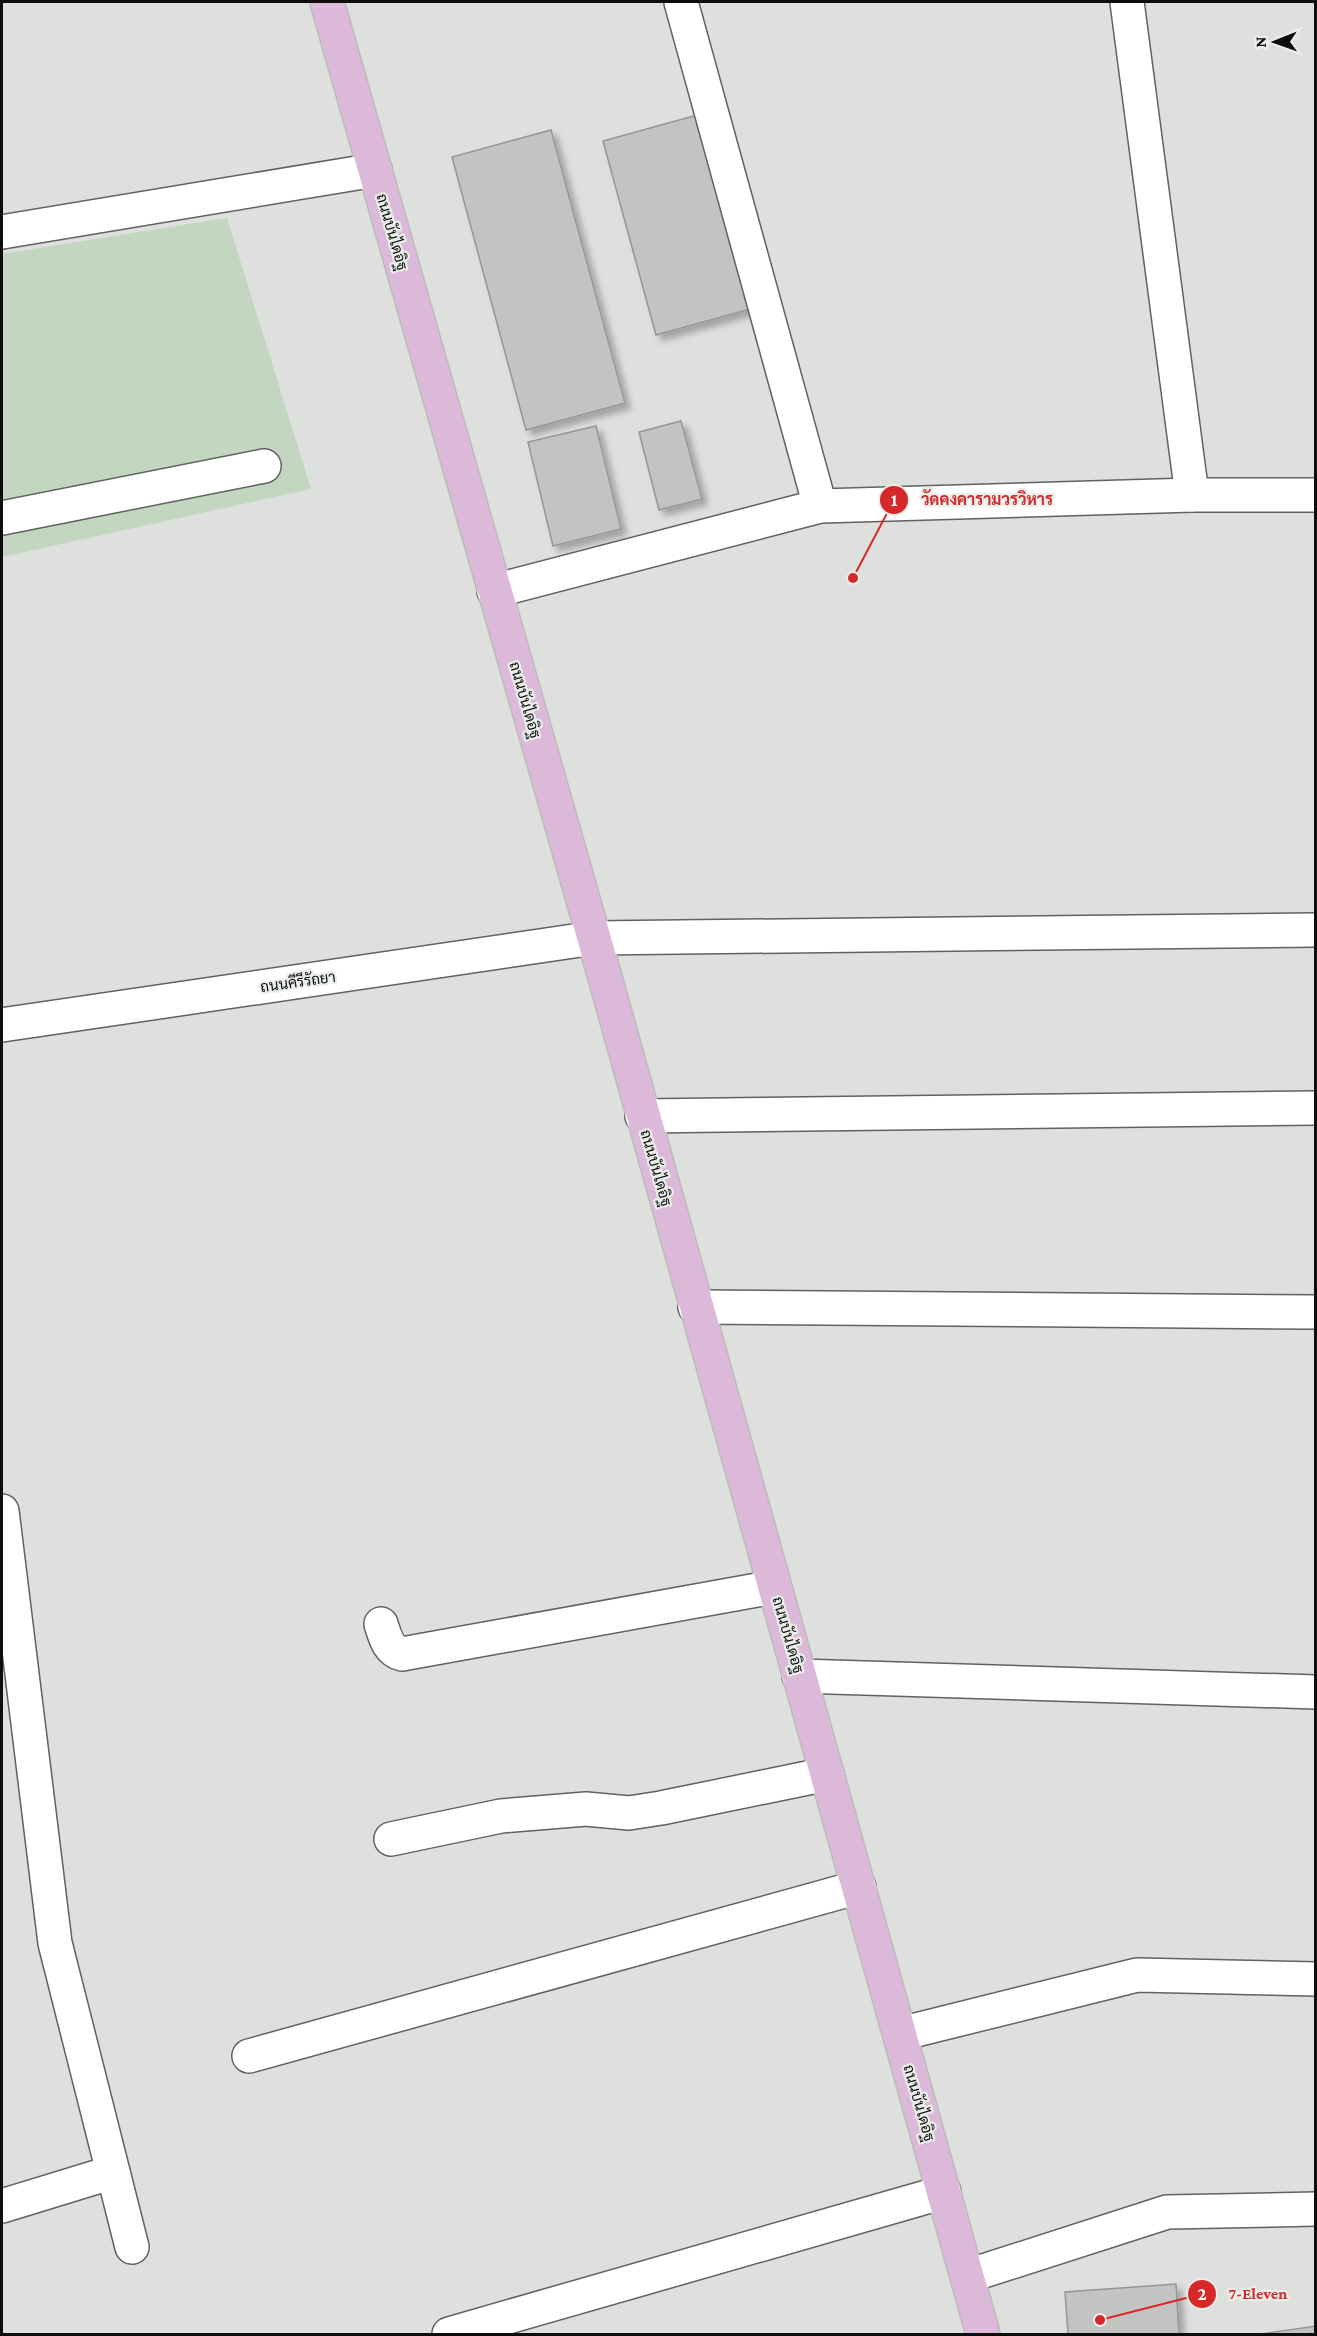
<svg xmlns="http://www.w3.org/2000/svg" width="1317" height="2336" font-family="'Crimson Pro',Sarabun,serif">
  <defs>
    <filter id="shadow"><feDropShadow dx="5.5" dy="5.5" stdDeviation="3" flood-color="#0004"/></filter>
  </defs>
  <rect width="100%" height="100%" fill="#dde0dd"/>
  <polygon fill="#c2d6c0" points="227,218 311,489 2,557 2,254"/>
  <g fill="#c1c4c1" stroke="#949794" stroke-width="1.5" filter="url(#shadow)">
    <polygon points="701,114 754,308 656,335 603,141"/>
    <polygon points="551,130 625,403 526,430 452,157"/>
    <polygon points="681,421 702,499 659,510 639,432"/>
    <polygon points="596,426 621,529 553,546 528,442"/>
    <polygon points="1176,2284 1179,2334 1068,2334 1065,2292"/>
    <polygon points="1316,2326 1316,2334 1261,2334"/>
  </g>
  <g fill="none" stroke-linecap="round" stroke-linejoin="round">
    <defs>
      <g id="minor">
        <polyline points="1127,2 1192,495 1316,495"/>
        <polyline points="2,232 375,170"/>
        <polyline points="820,506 1192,495"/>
        <polyline points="2,518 264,466"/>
        <polyline points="494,591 820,506 681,2"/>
        <polyline points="2,1025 594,938 1316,930"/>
        <polyline points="642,1116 1316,1108"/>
        <polyline points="695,1307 1316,1312"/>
        <polyline points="2,1511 55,1943 132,2247"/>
        <path d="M381 1624C385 1636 388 1651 402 1654L774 1587"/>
        <polyline points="799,1676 1316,1692"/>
        <polyline points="391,1839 501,1816 586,1809 629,1813 661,1808 827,1774"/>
        <polyline points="900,2034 1137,1975 1316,1979"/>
        <polyline points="249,2056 859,1887"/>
        <polyline points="2,2206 113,2172"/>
        <polyline points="968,2276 1167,2212 1316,2209"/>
        <polyline points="449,2334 944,2192"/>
      </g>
      <polyline id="major" points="327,2 594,938 983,2334"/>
    </defs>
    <use href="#minor" stroke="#5f625f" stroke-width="36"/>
    <use href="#major" stroke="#bbb" stroke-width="36"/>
    <use href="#minor" stroke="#fff" stroke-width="33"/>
    <use href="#major" stroke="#dcb9d9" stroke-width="33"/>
  </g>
  <g text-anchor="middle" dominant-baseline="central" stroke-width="4.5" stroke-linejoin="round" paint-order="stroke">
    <g font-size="15" fill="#0c0d0c" stroke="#eaeeea">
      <text transform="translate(392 232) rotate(74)">ถนนบันไดอิฐ</text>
      <text transform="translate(525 700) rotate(74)">ถนนบันไดอิฐ</text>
      <text transform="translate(298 982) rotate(-8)">ถนนคีรีรัถยา</text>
      <text transform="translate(656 1168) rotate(74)">ถนนบันไดอิฐ</text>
      <text transform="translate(788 1635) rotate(74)">ถนนบันไดอิฐ</text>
      <text transform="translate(919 2103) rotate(74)">ถนนบันไดอิฐ</text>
    </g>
  </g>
  <path fill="none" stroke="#d62828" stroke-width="2" d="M853 578L894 500M1100 2320L1202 2294"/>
  <g fill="#d62828" stroke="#eaeeea" stroke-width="2">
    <circle cx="853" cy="578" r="6"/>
    <circle cx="1100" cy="2320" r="6"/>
    <circle cx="894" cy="500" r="15"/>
    <circle cx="1202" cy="2294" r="15"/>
  </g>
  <g font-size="18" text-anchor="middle" font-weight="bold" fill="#fff">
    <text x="894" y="506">1</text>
    <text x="1202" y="2300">2</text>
  </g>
  <g font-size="16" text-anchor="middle" font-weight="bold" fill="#d62828" stroke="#eaeeea" stroke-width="4.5" stroke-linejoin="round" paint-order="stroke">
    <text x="987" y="505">วัดคงคารามวรวิหาร</text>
    <text x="1258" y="2299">7-Eleven</text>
  </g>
  <rect width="1317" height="2336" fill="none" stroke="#0c0d0c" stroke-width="6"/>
  <g transform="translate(1275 42) rotate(269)" stroke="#eaeeea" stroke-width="4.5" paint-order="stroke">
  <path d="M0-4.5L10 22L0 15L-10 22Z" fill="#0c0d0c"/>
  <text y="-9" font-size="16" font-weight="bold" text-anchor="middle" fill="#0c0d0c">N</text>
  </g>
</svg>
